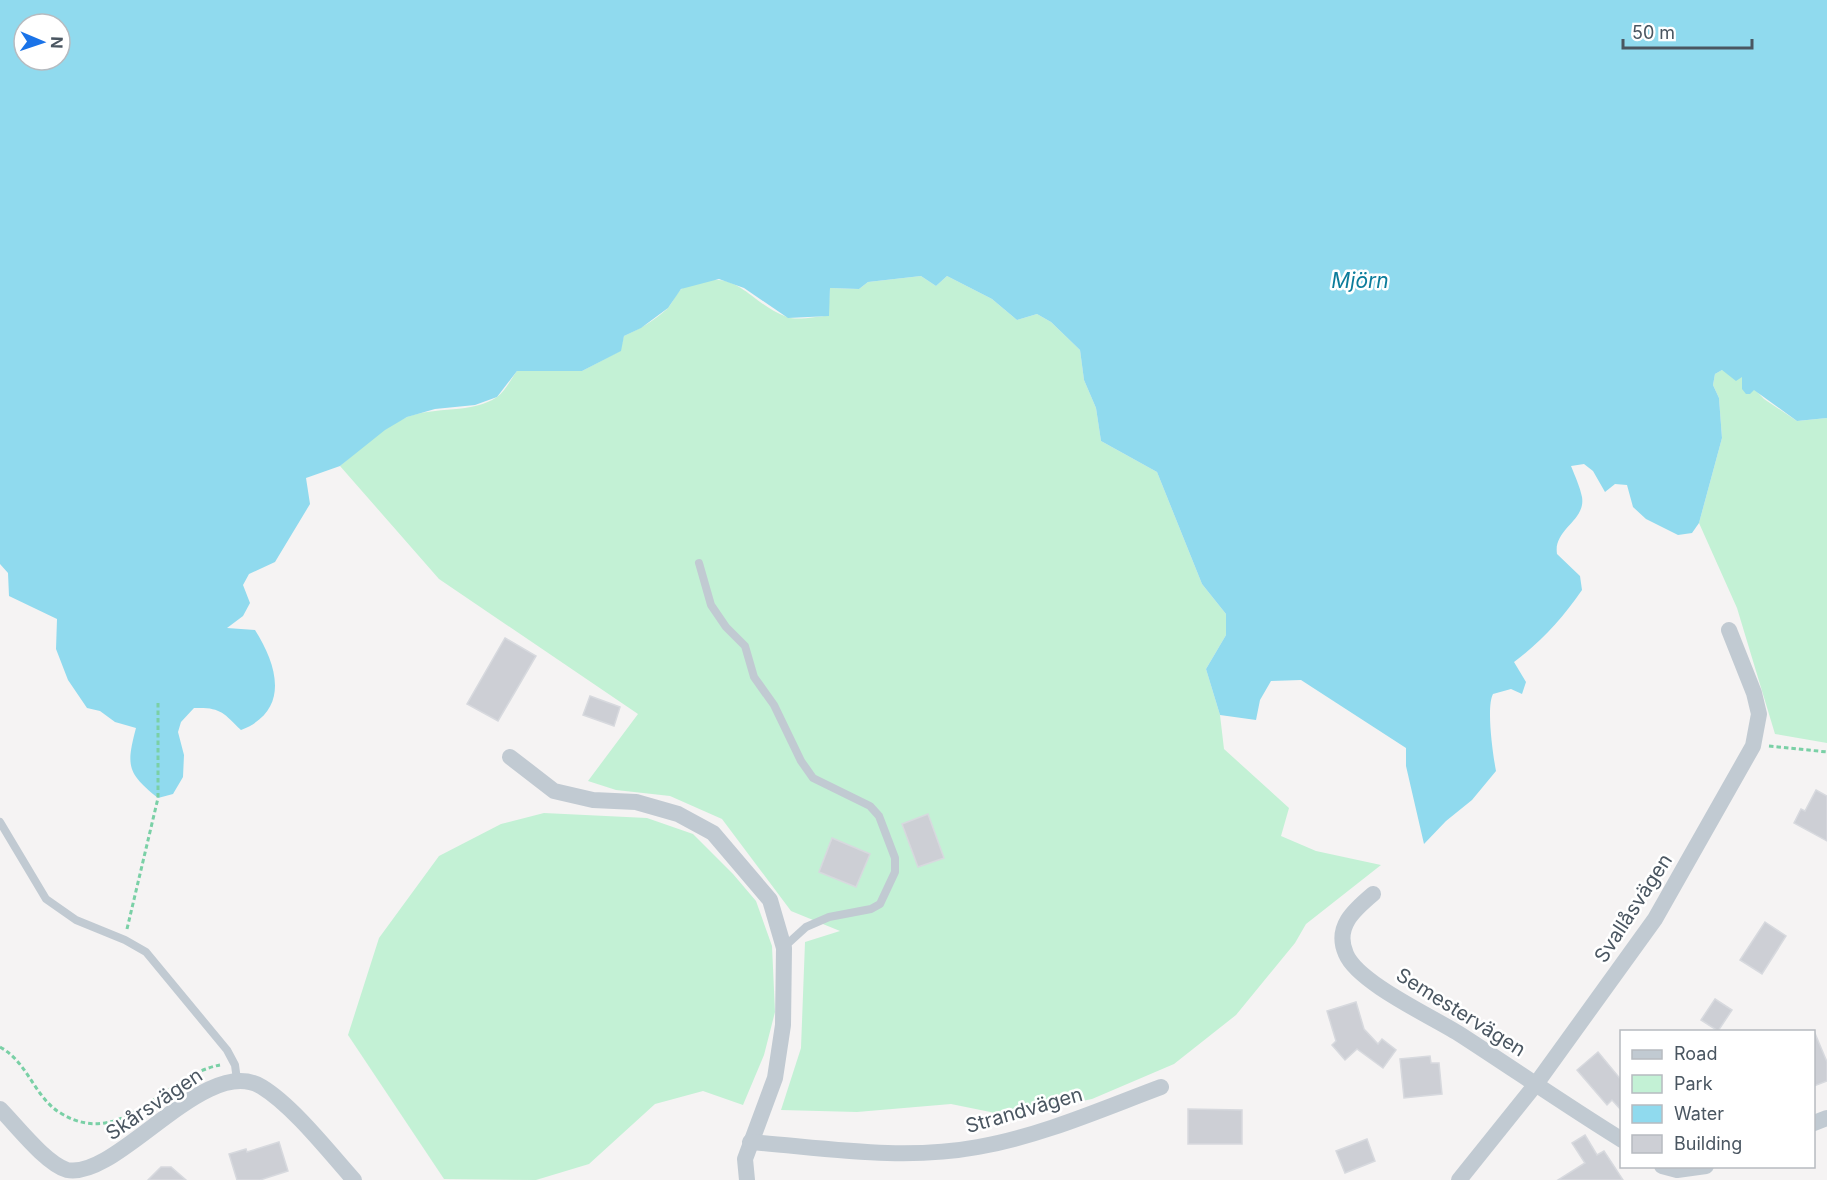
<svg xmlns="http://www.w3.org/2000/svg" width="1827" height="1180" font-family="Inter,sans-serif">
  <rect width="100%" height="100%" fill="#f5f3f3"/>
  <g fill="#c3f1d5">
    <path d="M921 276 936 286 947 276 992 299 1017 320 1037 314 1051 322 1080 350 1084 380 1096 408 1101 441 1157 472 1202 584 1226 614V635L1206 669 1220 715 1224 749 1289 808 1281 836 1316 851 1381 865 1306 924 1295 943 1236 1015 1174 1064 1092 1099 1010 1116 951 1104 857 1112 781 1110 801 1048 805 942 840 931 791 911 722 819 670 796 616 790 588 781 638 714 439 579 340 466C361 448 382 428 407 417 435 406 472 414 497 397 505 391 511 379 517 371H582L620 351 624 336C639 329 654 321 667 309 673 303 676 292 683 288 737 263 746 302 787 317 798 321 817 316 828 316L830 288 859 289 868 282Z"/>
    <polygon points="1722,370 1742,376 1764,399 1797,421 1827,418 1827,743 1775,734 1737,608 1699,523 1722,438 1719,398 1713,385 1715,374"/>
    <polygon points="544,813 647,818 693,834 733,874 756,901 772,946 775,1012 764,1055 743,1105 703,1091 655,1104 589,1164 536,1180 444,1179 348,1035 379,938 439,856 501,824"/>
  </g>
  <path fill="#90daee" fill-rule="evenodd" d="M0 0H1827V418L1797 421 1754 390 1750 394H1746L1742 389V377L1736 381 1722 370 1715 374 1713 385 1719 398 1722 438 1699 523 1692 533 1678 535 1646 519 1633 507 1627 485 1615 484 1605 492 1593 471 1584 464 1571 466C1575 476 1580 487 1582 497 1586 521 1553 529 1557 554L1580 576 1582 590C1562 619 1542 641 1514 662L1526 682 1522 694 1511 689 1493 694C1486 707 1493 755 1496 771L1472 800 1446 821 1424 844 1406 766V748L1301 680 1271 681 1260 700 1256 720 1220 715 1206 669 1226 635V614L1202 584 1157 472 1101 441 1096 408 1084 380 1080 350 1051 322 1037 314 1017 320 992 299 947 276 936 286 921 276 868 282 859 289 830 288 829 316 788 318 744 288 719 279 681 289 668 308 641 328 624 336 621 351 582 371H517L497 397 475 405 435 409 407 417 385 430 340 466 306 478 310 504 275 562 249 574 243 585 250 603 243 616 227 628 255 630C278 666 290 711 241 730 223 712 220 707 194 708L181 722 178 732 184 755 183 777 173 794 158 798C127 773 126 766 136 728L115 722 100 711 87 708 68 680 56 649 57 619 9 596 8 573 0 564ZM24 24H60V60H24Z"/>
  <g fill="#cdcfd5" stroke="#d7d9de" stroke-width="1.5">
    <polygon points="505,638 536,656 498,721 467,704"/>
    <polygon points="590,696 620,707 614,726 583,715"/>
    <polygon points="1816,790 1827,796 1827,841 1794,823 1801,809 1805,811"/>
    <polygon points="928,814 944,858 918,867 902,824"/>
    <polygon points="832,838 870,854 856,887 819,872"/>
    <polygon points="1765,922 1786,936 1762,974 1740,960"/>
    <polygon points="1715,999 1732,1010 1718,1031 1701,1020"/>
    <polygon points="1356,1002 1364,1029 1378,1044 1382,1039 1396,1050 1383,1068 1357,1049 1345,1060 1332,1045 1336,1041 1327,1011"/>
    <polygon points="1814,1031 1827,1062 1827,1081 1814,1086"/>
    <polygon points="1598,1052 1622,1081 1622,1111 1612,1100 1607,1105 1577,1070"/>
    <polygon points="1430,1056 1431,1063 1439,1063 1442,1094 1404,1098 1400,1059"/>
    <polygon points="1188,1109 1242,1110 1242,1144 1188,1144"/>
    <polygon points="1585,1135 1597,1155 1604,1151 1623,1180 1558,1180 1585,1163 1572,1143"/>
    <polygon points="1367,1139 1375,1161 1345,1173 1336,1151"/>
    <polygon points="279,1142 288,1171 260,1180 237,1180 229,1154 246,1149 247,1152"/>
    <polygon points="161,1167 171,1167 186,1180 148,1180"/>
  </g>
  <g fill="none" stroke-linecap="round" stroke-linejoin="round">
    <g stroke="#7ad0a6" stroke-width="3" stroke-dasharray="4.5 3" stroke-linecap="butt">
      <polyline points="1769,746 1827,752"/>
      <polyline points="127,929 158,798 158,701"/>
      <path d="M0 1047C29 1063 34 1098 62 1114 123 1150 165 1075 220 1065"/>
    </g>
    <g stroke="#c1cad2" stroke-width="8">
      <polyline points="699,563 711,605 726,627 745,646 754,677 774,705 801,761 813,778 870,806 879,816 895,858 895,872 880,904 871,909 829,917 806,927 784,947"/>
      <polyline points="0,822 46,899 76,920 125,940 146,952 227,1050 235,1065 237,1080"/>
    </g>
    <g stroke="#c1cad2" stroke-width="16">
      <polyline points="510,757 554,791 593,800 636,802 678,814 713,833 770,900 784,948 783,1025 775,1078 745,1159 747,1180"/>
      <path d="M1373 894C1354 910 1334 927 1346 954 1358 983 1433 1017 1461 1035 1515 1070 1567 1106 1622 1140"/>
      <path d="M0 1109C17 1126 45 1163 67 1170 118 1180 206 1052 262 1087 293 1106 329 1152 354 1180"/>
      <polyline points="1814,1123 1827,1118"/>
      <path d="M750 1142C826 1148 902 1161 978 1147 1041 1136 1102 1109 1161 1087"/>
      <polyline points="1662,1166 1677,1170 1706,1166"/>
      <polyline points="1459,1180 1536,1084 1655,919 1753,746 1759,714 1754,693 1729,630"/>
    </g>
  </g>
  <g text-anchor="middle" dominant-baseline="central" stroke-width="5" stroke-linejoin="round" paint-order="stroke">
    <g font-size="20" fill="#4a5661" stroke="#fff">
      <text transform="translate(1633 908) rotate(-57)">Svallåsvägen</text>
      <text transform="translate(1461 1012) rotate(32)">Semestervägen</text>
      <text transform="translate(154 1104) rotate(-34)">Skårsvägen</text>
      <text transform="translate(1024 1110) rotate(-16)">Strandvägen</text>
    </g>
    <g font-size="21" font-style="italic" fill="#0c7c9b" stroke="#fff">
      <text x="1360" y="280">Mjörn</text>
    </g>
  </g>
  <rect x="1620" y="1030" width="195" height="138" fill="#ffffff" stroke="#b7bbc0" stroke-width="1.5"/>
  <rect x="1632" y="1050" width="30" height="9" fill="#c1cad2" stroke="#b7bbc0" stroke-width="1.5"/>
  <text x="1674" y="1060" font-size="18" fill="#4a5661">Road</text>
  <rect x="1632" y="1075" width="30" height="18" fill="#c3f1d5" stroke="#b7bbc0" stroke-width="1.5"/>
  <text x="1674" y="1090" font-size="18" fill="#4a5661">Park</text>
  <rect x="1632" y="1105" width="30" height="18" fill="#90daee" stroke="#b7bbc0" stroke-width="1.5"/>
  <text x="1674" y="1120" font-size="18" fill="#4a5661">Water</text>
  <rect x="1632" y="1135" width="30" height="18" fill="#cdcfd5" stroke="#b7bbc0" stroke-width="1.5"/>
  <text x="1674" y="1150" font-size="18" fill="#4a5661">Building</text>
  <g transform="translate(42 42) rotate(92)"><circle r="28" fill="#ffffff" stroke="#b7bbc0" stroke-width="1.5"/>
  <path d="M0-4.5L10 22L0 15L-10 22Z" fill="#1a73e8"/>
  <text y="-9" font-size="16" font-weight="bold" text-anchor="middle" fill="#4a5661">N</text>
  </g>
  <path d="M1623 39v9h129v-9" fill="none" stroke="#4a5661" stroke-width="3"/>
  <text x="1632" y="39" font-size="18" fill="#4a5661" stroke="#ffffff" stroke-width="4.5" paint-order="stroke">50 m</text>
</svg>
